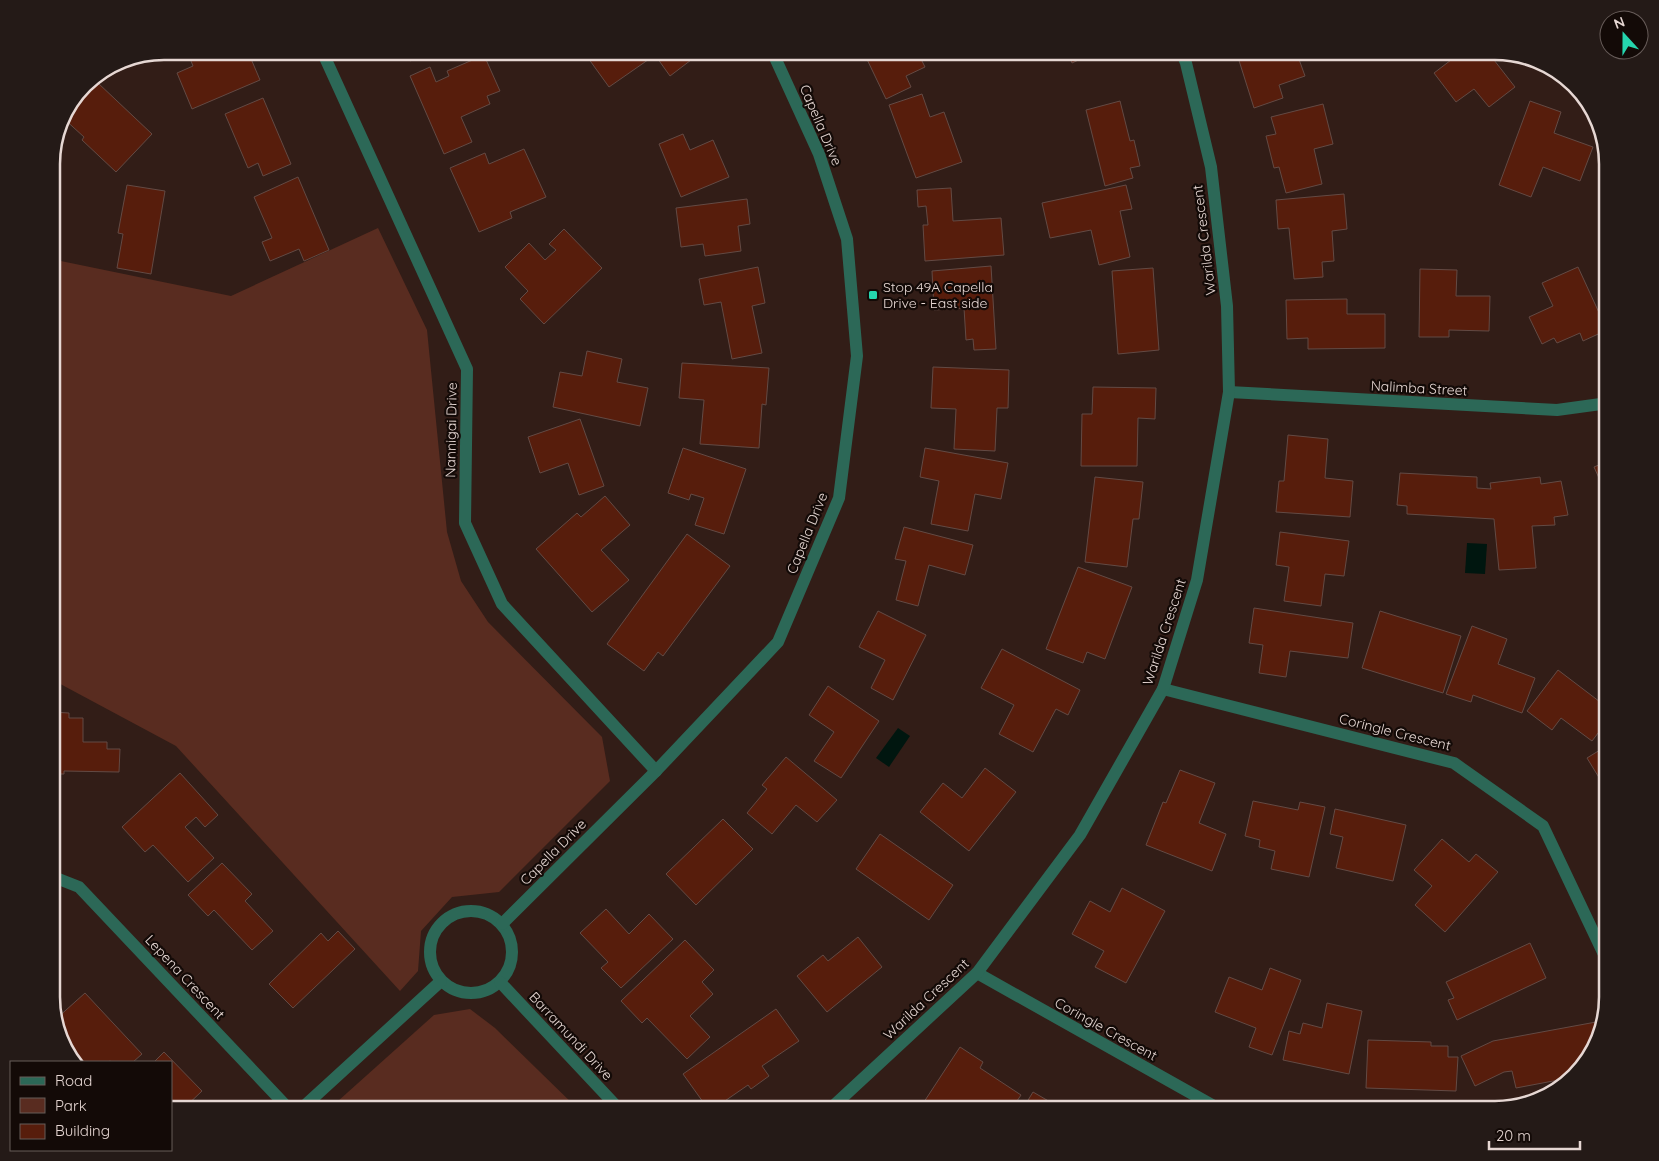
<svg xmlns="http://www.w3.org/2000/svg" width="1659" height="1161" font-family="Quicksand,sans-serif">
  <rect width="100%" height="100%" fill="#321d17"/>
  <g fill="#592c20">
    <polygon points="378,228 427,330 447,532 461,581 488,622 602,737 610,781 499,892 452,897 421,931 418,971 400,991 176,746 51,679 51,259 231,296"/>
    <polygon points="470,1009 495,1028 579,1110 328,1110 434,1015"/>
  </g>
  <g fill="#00160f">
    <polygon points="1467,543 1487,544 1485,574 1465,573"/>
    <polygon points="898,728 910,736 889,767 876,758"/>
  </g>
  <g fill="#571d0c" stroke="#634a44">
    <polygon points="187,51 238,51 241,58 249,54 260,80 192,109 177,73 193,66"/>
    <polygon points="406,51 432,51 410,61"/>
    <polygon points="583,51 691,51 695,57 670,76 655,55 609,87"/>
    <polygon points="863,51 917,51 925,67 906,76 911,87 886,99"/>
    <polygon points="1056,51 1098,51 1072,63 1067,52 1059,56"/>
    <polygon points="1236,51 1296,51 1305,76 1279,85 1283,98 1254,108"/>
    <polygon points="1451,51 1487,51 1515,87 1489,107 1474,89 1456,102 1434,73 1451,60 1446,55"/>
    <polygon points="484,55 500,91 487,96 490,104 461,117 472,142 444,154 410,76 430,67 436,82 449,76 447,71"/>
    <polygon points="98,83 152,134 116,172 82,140 84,137 62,117 79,93 84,98"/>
    <polygon points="922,94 930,117 944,112 962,162 916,178 889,105"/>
    <polygon points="263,98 291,164 263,176 258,163 248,168 225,114"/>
    <polygon points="1120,101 1130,141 1134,140 1140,166 1130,168 1133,178 1105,186 1086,110"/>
    <polygon points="1530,101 1561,112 1554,133 1593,147 1580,181 1543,167 1531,197 1499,185"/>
    <polygon points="1323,104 1333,144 1314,149 1322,184 1286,193 1279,167 1274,168 1266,136 1276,134 1271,117"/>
    <polygon points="683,134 690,150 713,140 729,177 681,197 659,144"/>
    <polygon points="524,149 546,197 510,212 512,218 479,232 450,168 485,153 489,164"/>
    <polygon points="298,177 329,250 304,261 299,249 270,261 262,242 272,238 254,197"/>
    <polygon points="127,185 165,191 151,274 117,268 123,234 118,233"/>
    <polygon points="1126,185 1132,209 1120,211 1130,257 1099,265 1091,230 1050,238 1042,203"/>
    <polygon points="951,188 953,221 1001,218 1004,255 925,261 923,225 928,225 926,206 918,207 917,190"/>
    <polygon points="1344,194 1347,229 1332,231 1334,261 1322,262 1323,277 1294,279 1289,228 1278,229 1276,200"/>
    <polygon points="747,199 750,224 738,226 741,251 705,256 703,244 681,247 676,208"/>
    <polygon points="564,229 602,268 544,324 520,299 528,291 505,267 529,243 545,260 556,250 549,244"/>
    <polygon points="991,266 996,349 974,350 973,339 966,340 964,308 934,310 932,271"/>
    <polygon points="758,267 765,303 752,306 762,353 732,359 721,302 704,305 699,279"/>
    <polygon points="1578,267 1607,330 1583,341 1580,333 1557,343 1554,338 1542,344 1529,317 1553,306 1542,283"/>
    <polygon points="1153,268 1159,350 1118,354 1112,271"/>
    <polygon points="1420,269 1457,270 1456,296 1490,296 1489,331 1449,330 1449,337 1419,337"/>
    <polygon points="1347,299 1347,314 1385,314 1385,348 1308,349 1308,338 1287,339 1286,300"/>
    <polygon points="587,351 622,359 617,382 648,388 640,426 553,407 560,372 582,376"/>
    <polygon points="682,363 769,368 766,405 762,404 759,448 700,444 704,400 679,398"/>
    <polygon points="933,367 1009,370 1008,408 997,408 995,451 954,449 956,409 931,408"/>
    <polygon points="1093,387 1156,388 1155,419 1138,418 1137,466 1081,466 1082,414 1092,414"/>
    <polygon points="580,419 604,486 579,495 568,463 540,473 528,437"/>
    <polygon points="1288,435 1328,439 1325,478 1353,481 1350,517 1276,512 1279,481 1284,481"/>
    <polygon points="683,448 746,469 724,534 695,525 704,498 691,494 689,500 668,493"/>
    <polygon points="925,448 1008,463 1001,499 975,494 968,531 931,524 939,481 920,477"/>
    <polygon points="1608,461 1608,498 1594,467"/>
    <polygon points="1400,473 1477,477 1477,488 1491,489 1490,483 1540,477 1541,484 1561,481 1568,515 1554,517 1555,525 1532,526 1536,568 1499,570 1494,519 1407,514 1407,506 1397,505"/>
    <polygon points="1095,477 1143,482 1139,519 1133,519 1127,567 1085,562"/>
    <polygon points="605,496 630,525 601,550 629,580 592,612 536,549 577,513 581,517"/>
    <polygon points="904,527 973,545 965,575 929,565 918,606 896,600 906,561 895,559"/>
    <polygon points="1280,532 1349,541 1344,576 1325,574 1321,606 1284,601 1289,567 1276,565"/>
    <polygon points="687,534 730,566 663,656 658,652 644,671 607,644"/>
    <polygon points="1078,567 1132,587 1105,659 1087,652 1083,663 1046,649"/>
    <polygon points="1254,608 1353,623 1348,658 1290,651 1286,677 1259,673 1263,645 1249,643"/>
    <polygon points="878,611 926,635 893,700 871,688 885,660 859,647"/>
    <polygon points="1380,611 1461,636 1443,693 1362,668"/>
    <polygon points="1472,626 1507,639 1498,664 1535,678 1522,713 1473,695 1471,702 1446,694"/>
    <polygon points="1002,649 1080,690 1068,715 1056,709 1033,752 999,734 1014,705 981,688"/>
    <polygon points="1558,670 1608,708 1608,720 1592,741 1561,718 1552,730 1527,711"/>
    <polygon points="828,686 879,721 841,778 814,761 834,732 809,715"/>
    <polygon points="51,712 69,713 69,718 83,718 83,742 107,742 107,749 120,749 119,772 64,771 64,774 51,774"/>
    <polygon points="1608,745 1608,805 1600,793 1606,789 1587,758"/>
    <polygon points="786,757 837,800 817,822 796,805 772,834 747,813 767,789 762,785"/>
    <polygon points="985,768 1016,792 969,851 920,812 943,783 962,798"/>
    <polygon points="1180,770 1215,783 1199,823 1226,834 1212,871 1146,845 1163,802 1166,803"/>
    <polygon points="180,773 218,815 205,827 196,817 185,827 214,858 188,882 153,845 145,852 122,827"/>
    <polygon points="1253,801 1298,810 1300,802 1325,807 1309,877 1271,869 1275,851 1259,847 1260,840 1245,836"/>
    <polygon points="1335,809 1406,825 1393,881 1336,868 1343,837 1330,834"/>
    <polygon points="723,819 753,849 696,905 666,874"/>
    <polygon points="880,834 953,885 929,920 856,869"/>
    <polygon points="1442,839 1469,862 1476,854 1498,872 1445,932 1415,905 1432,886 1414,870"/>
    <polygon points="222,863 252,894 245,901 273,931 252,950 214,910 208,916 188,895"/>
    <polygon points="1122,888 1165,911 1126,983 1095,967 1104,951 1072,934 1090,901 1110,912"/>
    <polygon points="606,909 629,934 649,914 673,939 621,988 601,968 608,962 580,933"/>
    <polygon points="338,931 355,949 293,1008 269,984 321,933 328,941"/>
    <polygon points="858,937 882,967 827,1012 797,976 823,955 828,961"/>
    <polygon points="685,940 714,970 702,982 713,994 690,1016 710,1037 687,1059 647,1018 642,1023 621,1001"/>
    <polygon points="1530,943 1546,978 1457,1020 1448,1000 1454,998 1446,982"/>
    <polygon points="1270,968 1301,980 1272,1055 1249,1047 1256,1028 1215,1012 1229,977 1262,990"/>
    <polygon points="85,993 142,1054 133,1062 112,1062 110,1061 108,1062 82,1062 63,1042 56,1019"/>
    <polygon points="1327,1003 1362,1011 1349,1074 1283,1060 1289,1031 1300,1034 1303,1023 1322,1028"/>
    <polygon points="776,1009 799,1041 762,1066 769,1076 751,1089 748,1085 719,1105 717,1102 708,1109 683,1074"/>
    <polygon points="1596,1022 1598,1029 1589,1060 1573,1072 1569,1078 1516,1088 1512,1071 1504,1072 1475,1086 1461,1056 1493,1041"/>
    <polygon points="1368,1040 1431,1042 1431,1046 1448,1046 1448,1057 1458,1057 1456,1091 1366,1088"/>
    <polygon points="960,1047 983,1062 980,1068 1021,1095 1011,1110 993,1110 981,1102 976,1110 922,1110 920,1108"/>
    <polygon points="164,1052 202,1091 182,1110 171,1110 171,1062 154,1062"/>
    <polygon points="1033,1092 1064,1110 1022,1110"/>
  </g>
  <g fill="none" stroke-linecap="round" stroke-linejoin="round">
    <g stroke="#2c6857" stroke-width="12">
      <polyline points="322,51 467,369 465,523 502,604 656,771"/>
      <polyline points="1229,392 1557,410 1608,403"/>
      <polyline points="1163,689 1454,763 1543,826 1608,963"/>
      <polyline points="51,876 79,887 290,1110"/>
      <circle cx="471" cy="952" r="41"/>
      <polyline points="502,924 656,771 778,642 839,498 857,356 847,239 819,154 772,51"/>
      <polyline points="977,973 1221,1110"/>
      <polyline points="500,982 620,1110"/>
      <polyline points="300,1110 441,981"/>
      <polyline points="829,1110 977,973 1080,835 1163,689 1197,580 1229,392 1227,306 1211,167 1186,63 1181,51"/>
    </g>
  </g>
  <rect fill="#25d5ae" stroke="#130a07" stroke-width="2" x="868" y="290" width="10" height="10" rx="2.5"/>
  <g text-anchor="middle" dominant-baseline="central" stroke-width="4.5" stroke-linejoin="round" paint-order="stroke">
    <g font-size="14" fill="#e6d7d3" stroke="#130a07">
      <text transform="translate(821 125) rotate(67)">Capella Drive</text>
      <text transform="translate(1204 240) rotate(-97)">Warilda Crescent</text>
      <text transform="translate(1419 388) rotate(3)">Nalimba Street</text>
      <text transform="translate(451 430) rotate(-89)">Nannigai Drive</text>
      <text transform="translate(807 533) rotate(-68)">Capella Drive</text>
      <text transform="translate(1164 632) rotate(-72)">Warilda Crescent</text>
      <text transform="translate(1395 732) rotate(14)">Coringle Crescent</text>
      <text transform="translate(553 852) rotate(-45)">Capella Drive</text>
      <text transform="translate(185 977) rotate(47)">Lepena Crescent</text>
      <text transform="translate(926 999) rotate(-43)">Warilda Crescent</text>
      <text transform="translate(1106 1029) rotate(29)">Coringle Crescent</text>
      <text transform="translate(571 1036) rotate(47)">Barramundi Drive</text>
    </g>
    <g font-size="14" fill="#e6d7d3" stroke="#130a07" text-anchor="start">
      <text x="883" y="287">Stop 49A Capella<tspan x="883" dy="16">Drive - East side</tspan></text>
    </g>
  </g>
  <path d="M0 0H1659V1161H0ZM164 60H1495A104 104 0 0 1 1599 164V997A104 104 0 0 1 1495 1101H164A104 104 0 0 1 60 997V164A104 104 0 0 1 164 60Z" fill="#241a17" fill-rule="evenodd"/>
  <path fill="none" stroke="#e6d7d3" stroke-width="2.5" d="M164 60H1495A104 104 0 0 1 1599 164V997A104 104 0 0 1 1495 1101H164A104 104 0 0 1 60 997V164A104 104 0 0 1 164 60Z"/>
  <rect x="10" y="1061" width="162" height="90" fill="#130a07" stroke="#675c59"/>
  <rect x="20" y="1077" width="25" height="8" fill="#2c6857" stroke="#675c59"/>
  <text x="55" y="1086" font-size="15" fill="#e6d7d3">Road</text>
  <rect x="20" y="1098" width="25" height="15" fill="#592c20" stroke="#675c59"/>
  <text x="55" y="1111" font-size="15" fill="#e6d7d3">Park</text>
  <rect x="20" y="1124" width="25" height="15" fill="#571d0c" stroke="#675c59"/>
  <text x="55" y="1136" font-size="15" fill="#e6d7d3">Building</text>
  <g transform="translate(1624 35) rotate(339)"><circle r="24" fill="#130a07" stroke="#675c59"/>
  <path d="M0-4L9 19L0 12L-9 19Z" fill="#25d5ae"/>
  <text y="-8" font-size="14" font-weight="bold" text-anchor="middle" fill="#e6d7d3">N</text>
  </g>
  <path d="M1489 1141v8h91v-8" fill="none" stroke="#e6d7d3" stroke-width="2.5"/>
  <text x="1496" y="1141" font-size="15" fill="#e6d7d3" stroke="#130a07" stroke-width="4" paint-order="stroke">20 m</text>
</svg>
